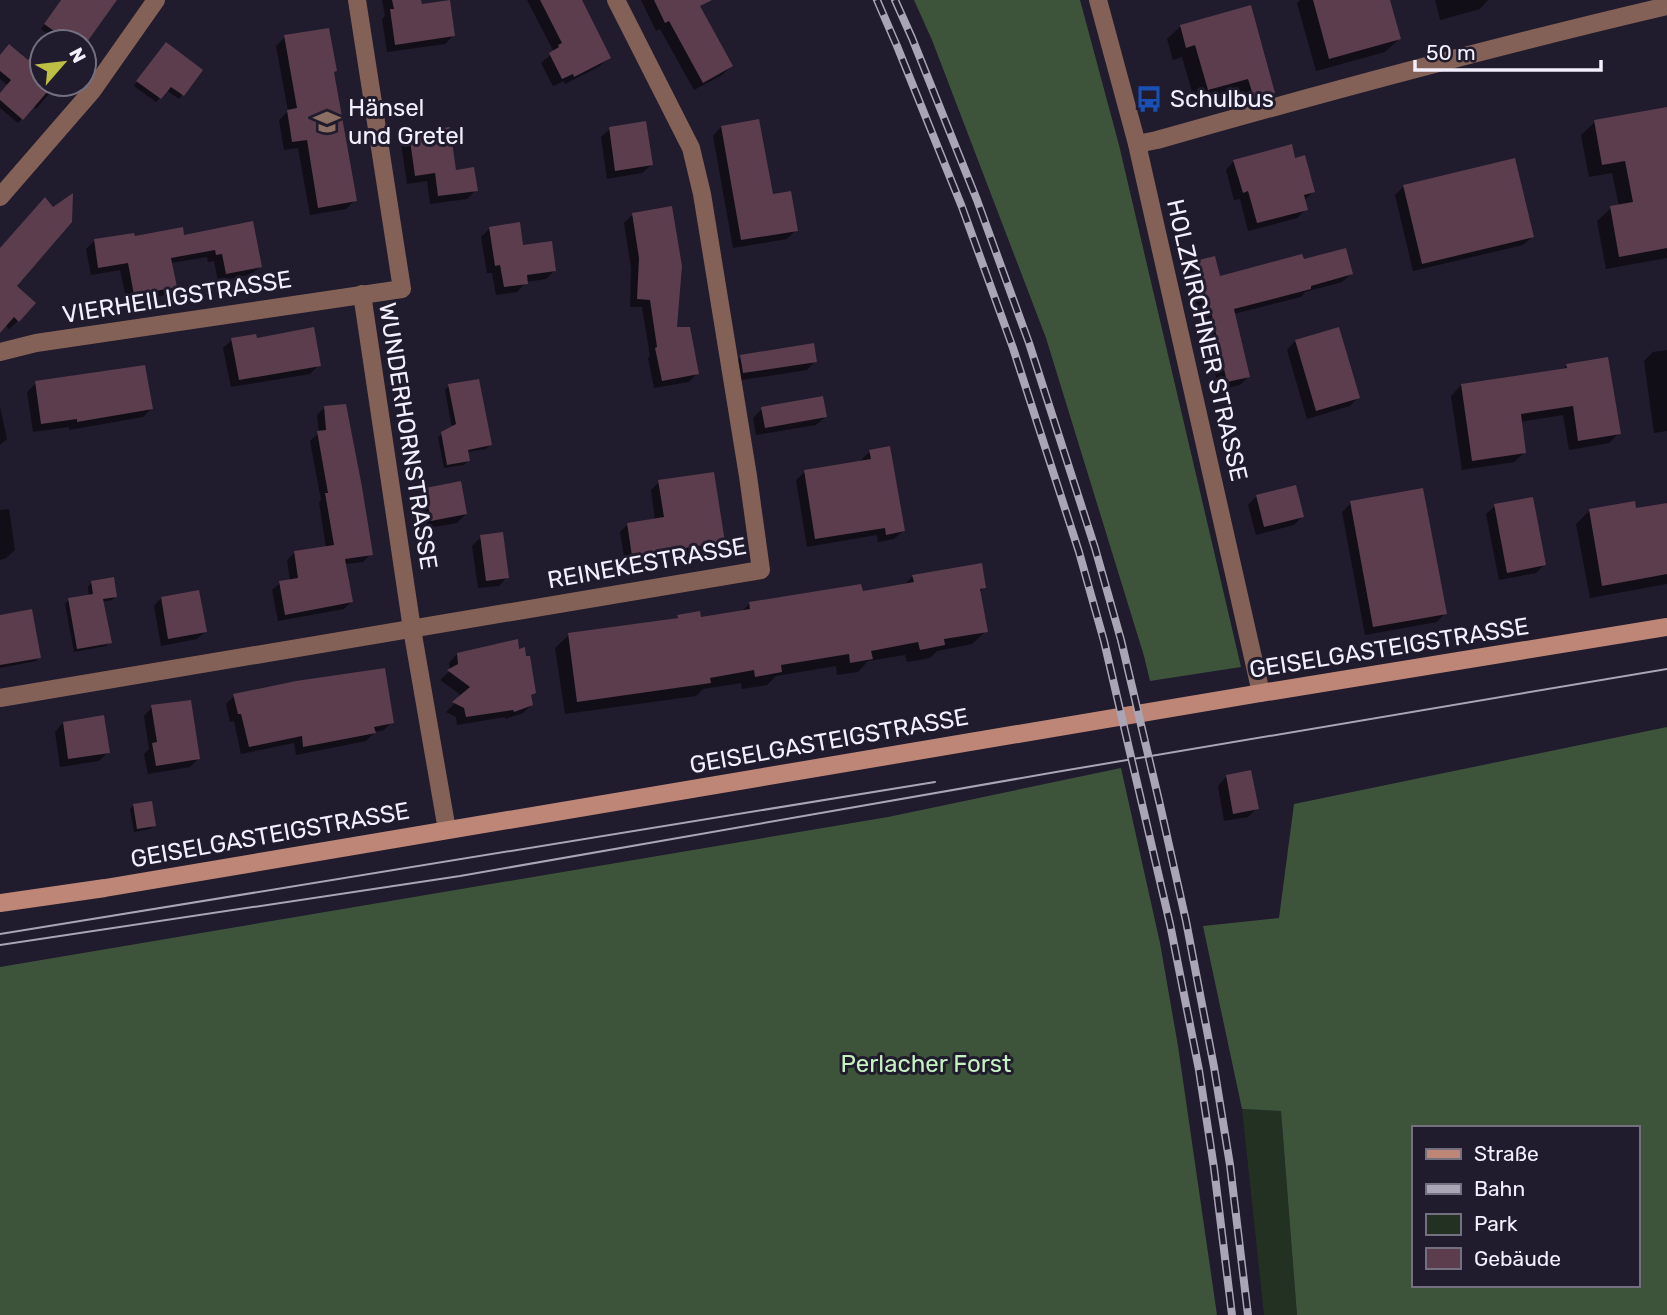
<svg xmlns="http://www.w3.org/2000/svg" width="1667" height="1315" font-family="Rubik,sans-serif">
  <rect width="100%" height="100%" fill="#201b2d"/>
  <polygon fill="#233122" points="1242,1109 1281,1111 1297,1315 1264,1315"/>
  <g fill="#3d543b" fill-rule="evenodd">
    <polygon points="914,0 1080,0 1119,145 1241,667 1150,681 1144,656 1046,338 932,40"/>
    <path d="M1667 727V1315H1297L1281 1111 1242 1109 1203 926 1279 918 1294 804ZM1413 1128H1637V1285H1413Z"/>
    <polygon points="1121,768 1160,943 1178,1046 1217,1315 0,1315 0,967 888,817"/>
  </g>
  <g fill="#0007">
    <polygon points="61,0 101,0 110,7 84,43 45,42 50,36 41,29"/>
    <polygon points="382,0 420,0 421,6 454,35 445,44 387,52 382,19 385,16"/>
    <polygon points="527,0 579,0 609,57 600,66 565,84 564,81 553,86 541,63 554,52"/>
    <polygon points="641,0 696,0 731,66 722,75 694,90 660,29 656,31"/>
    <polygon points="1300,0 1388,0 1399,39 1385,52 1316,71 1297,3"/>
    <polygon points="1435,0 1488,0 1480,9 1440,20"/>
    <polygon points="1181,26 1273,92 1259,105 1241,110 1235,91 1195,102 1182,57 1173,60 1167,39"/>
    <polygon points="285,37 333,73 355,200 346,209 310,215 298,148 284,150 279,120 288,111 276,46"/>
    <polygon points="42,45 42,84 52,84 55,87 36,109 33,106 18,123 0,108 0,95 8,85 0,79 0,57 28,62"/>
    <polygon points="162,48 201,71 179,99 166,90 156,102 134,86"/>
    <polygon points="1667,109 1667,258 1606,269 1597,221 1611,208 1619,206 1612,173 1589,177 1581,135 1595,122"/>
    <polygon points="721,127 796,230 787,239 733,248 713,136"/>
    <polygon points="610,129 651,165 642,173 607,179 601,137"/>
    <polygon points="410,134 476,190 467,199 430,204 427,181 407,184 401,143"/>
    <polygon points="1294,160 1313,191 1304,201 1306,209 1297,218 1248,231 1240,199 1234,200 1226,170 1234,161"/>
    <polygon points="1404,186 1532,237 1523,245 1413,271 1395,195"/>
    <polygon points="632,215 675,329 697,373 689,382 654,388 648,358 650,356 642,307 630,307 631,268 624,223"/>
    <polygon points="490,228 522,247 554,271 546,279 526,282 517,292 496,295 492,273 487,273 481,237"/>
    <polygon points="183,237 260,266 252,274 218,281 214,261 208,262 207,257 171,263 175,286 166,295 127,302 120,270 91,275 86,249 95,240"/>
    <polygon points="0,249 15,287 18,321 9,329 5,325 0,330"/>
    <polygon points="1302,261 1351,274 1342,282 1305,292 1301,297 1234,314 1248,377 1240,385 1219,390 1201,315 1199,315 1188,271 1196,262 1219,278"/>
    <polygon points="232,340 255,340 319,365 310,374 231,387 223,348"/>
    <polygon points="1295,341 1358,397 1350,406 1307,419 1287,350"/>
    <polygon points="1667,350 1667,431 1654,433 1644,361 1653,352"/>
    <polygon points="741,357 815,361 807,370 735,381 732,366"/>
    <polygon points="1567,365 1619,433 1609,443 1569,450 1563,415 1520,422 1525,452 1514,462 1462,470 1451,396 1461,385 1562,371"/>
    <polygon points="36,383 151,409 143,417 69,430 69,427 33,432 27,392"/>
    <polygon points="449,386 490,445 486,449 467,452 468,461 464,465 444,468 438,437 452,428 445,390"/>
    <polygon points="0,407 7,439 0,445"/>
    <polygon points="325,407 371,554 363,562 345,564 351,602 344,609 278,621 272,590 280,583 290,581 287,560 294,553 326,548 319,502 321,500 310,441 319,433 317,415"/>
    <polygon points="762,409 825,417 816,425 756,435 753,418"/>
    <polygon points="870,451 903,531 894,539 878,542 877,535 807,547 796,480 805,472 862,462 861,460"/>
    <polygon points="659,482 723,541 715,549 625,563 620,532 628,524 655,520 651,490"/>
    <polygon points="426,490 466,514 457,523 423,529 417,498"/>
    <polygon points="1257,496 1302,517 1294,525 1256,535 1248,505"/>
    <polygon points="1351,503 1445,613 1437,622 1365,635 1342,512"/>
    <polygon points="1667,505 1667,584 1590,598 1576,524 1590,510 1635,510"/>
    <polygon points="1495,506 1544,565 1536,573 1499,580 1486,514"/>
    <polygon points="9,509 15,550 6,558 0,560 0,510"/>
    <polygon points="481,537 507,577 499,586 478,588 472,546"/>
    <polygon points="913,576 984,587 979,593 986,631 972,644 937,651 930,658 907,662 905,655 868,661 858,672 837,675 836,666 776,676 767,685 742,689 741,683 703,689 696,696 565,714 555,648 569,635 674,620 678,616 700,619 740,613 750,603 861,593 904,585"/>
    <polygon points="91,583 116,596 112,600 102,602 110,642 106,646 74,652 65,604 69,600 89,596 88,587"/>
    <polygon points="161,598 205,632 197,639 161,646 154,606"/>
    <polygon points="0,617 39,657 36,661 0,668"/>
    <polygon points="517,652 534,692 530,696 532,704 523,713 505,719 505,717 457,725 456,717 446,712 462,696 440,680 450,671 449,663 457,654"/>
    <polygon points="234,696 392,722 384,730 375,732 366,741 296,755 294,743 241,754 234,721 230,722 226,704"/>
    <polygon points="152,707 198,759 190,767 148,774 144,754 149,749 144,716"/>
    <polygon points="63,723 108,752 99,761 60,767 55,732"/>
    <polygon points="1226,777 1257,808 1248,817 1224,821 1218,786"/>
    <polygon points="134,805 154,825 150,829 134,832 130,809"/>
  </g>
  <g fill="#5b3d4d">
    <polygon points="61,0 117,0 87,42 70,42 44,24"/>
    <polygon points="392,0 421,0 422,4 450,0 455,36 395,45 390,9 394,9"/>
    <polygon points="540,0 582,0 611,58 574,77 573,74 562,79 549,53 559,47 558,45 562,43"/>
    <polygon points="654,0 712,0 700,6 733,66 703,83 669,21 665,23"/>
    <polygon points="1313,0 1390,0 1401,39 1329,59"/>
    <polygon points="1251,5 1275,93 1254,98 1248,79 1208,90 1195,45 1186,48 1180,25"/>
    <polygon points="329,28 337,71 334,72 357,201 318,208 307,140 292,142 287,110 297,108 284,35"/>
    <polygon points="166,42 203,70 184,96 171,87 161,99 136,81"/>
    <polygon points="9,44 28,60 42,44 42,84 54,84 23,120 0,100 0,93 11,80 0,71 0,55"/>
    <polygon points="1667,107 1667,248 1619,257 1610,206 1633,202 1625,161 1602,165 1594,120"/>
    <polygon points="759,119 773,194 791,191 798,231 741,240 721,126"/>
    <polygon points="646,121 653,165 615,171 609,127"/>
    <polygon points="450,127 456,170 474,167 478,191 438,196 435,173 415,176 409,133"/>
    <polygon points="1292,144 1295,158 1305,155 1315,192 1304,195 1308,210 1257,223 1248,191 1243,193 1233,160"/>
    <polygon points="1515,158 1534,237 1422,264 1403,185"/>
    <polygon points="73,193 72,222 17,286 36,303 19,322 14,317 0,333 0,248 45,197 53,207"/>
    <polygon points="672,206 682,266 677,327 690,327 699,374 662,381 655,348 657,347 650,300 637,299 639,258 632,213"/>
    <polygon points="253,221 262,267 226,274 222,254 216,255 215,250 171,258 177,287 134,295 128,263 98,268 94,239 134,233 135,236 183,227 184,235"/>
    <polygon points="520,222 523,245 552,241 556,271 527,275 528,284 504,287 500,265 495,266 489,227"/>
    <polygon points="1346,248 1353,274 1311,286 1311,289 1234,309 1250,377 1227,382 1210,307 1208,308 1195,261 1215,256 1220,276 1302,254 1304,259"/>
    <polygon points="314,327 321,366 239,380 231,338 256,334 257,338"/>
    <polygon points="1339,327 1360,398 1316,411 1295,340"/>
    <polygon points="814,343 817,362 743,373 740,355"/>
    <polygon points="1608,357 1621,434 1578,441 1573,406 1521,414 1526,453 1472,461 1461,384 1567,368 1566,364"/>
    <polygon points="145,365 153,409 77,422 77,419 41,424 35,381"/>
    <polygon points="479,379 492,445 468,450 470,461 447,465 441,432 456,424 448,384"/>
    <polygon points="823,396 827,417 765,428 761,407"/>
    <polygon points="346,404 362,487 373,555 345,559 353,602 285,615 279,581 298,578 294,551 334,545 325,493 328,493 317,431 326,430 324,406"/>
    <polygon points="890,446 905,531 886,535 885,528 815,539 804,470 871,459 869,450"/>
    <polygon points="714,472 725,542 632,556 627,523 664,517 658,480"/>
    <polygon points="461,481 467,514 431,521 425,488"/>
    <polygon points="1296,485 1304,517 1264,527 1256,495"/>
    <polygon points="1423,488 1447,614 1373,627 1350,501"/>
    <polygon points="1533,497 1546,565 1507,573 1494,504"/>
    <polygon points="1635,501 1636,508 1667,503 1667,574 1602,586 1589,509"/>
    <polygon points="503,532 509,578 486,581 480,535"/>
    <polygon points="982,563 986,588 980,589 988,632 944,639 945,645 920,650 918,642 871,651 873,659 850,663 849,654 781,665 782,672 755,677 754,670 710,678 711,683 577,702 568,633 678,618 677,615 700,611 701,617 750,609 749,602 861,584 863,591 914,582 912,575"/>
    <polygon points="114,577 117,597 103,599 112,643 77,649 68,598 93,594 91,581"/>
    <polygon points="199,590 207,632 168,639 161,597"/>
    <polygon points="32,609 41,658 0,665 0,615"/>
    <polygon points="518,639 519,649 525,647 526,656 530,656 536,693 531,695 533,705 514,712 513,710 466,717 464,708 452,702 470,687 447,670 458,664 457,653"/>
    <polygon points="385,668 394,723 374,727 376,733 303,747 302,736 249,747 241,714 238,714 233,694 296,681"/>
    <polygon points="191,700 200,759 156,766 152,743 157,742 151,705"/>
    <polygon points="104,715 110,753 68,759 63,722"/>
    <polygon points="1251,770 1259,809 1233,814 1226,775"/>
    <polygon points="152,801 156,826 137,829 133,804"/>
  </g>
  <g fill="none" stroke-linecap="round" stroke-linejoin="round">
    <g stroke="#846157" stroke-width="18">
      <polyline points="1098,0 1137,144 1261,693"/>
      <path d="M1137 144 1157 140C1326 92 1496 46 1667 6"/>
      <polyline points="0,197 92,91 156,0"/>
      <polyline points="362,294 412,629 447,830"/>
      <polyline points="0,352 36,343 402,289 357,0"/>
      <polyline points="0,698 761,570 748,476 702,194 691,148 616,0"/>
    </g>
    <polyline stroke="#be8676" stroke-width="18" points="0,903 105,888 1261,693 1667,627"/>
    <g stroke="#a9a5b4" stroke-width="2">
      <polyline points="0,934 935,782"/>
      <polyline points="0,945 460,876 1056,772 1667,669"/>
    </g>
    <defs>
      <g id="rail">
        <polyline points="877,0 897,46 962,207 1013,348 1079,552 1104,641 1170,924 1199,1070 1214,1168 1232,1315"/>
        <polyline points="895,0 912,38 977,200 1029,343 1095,548 1121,640 1160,805 1186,921 1214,1067 1230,1165 1248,1315"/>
      </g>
    </defs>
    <use href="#rail" stroke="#a9a5b4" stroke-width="8"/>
    <use href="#rail" stroke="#201b2d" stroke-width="5" stroke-dasharray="16" stroke-linecap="butt"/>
  </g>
  <defs>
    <symbol id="bus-bare" viewBox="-9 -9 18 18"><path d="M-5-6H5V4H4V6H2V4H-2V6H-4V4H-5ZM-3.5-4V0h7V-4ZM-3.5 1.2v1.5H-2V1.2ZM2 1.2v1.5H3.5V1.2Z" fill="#1a4fb4" stroke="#201b2d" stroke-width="2.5" paint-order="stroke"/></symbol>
    <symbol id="school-bare" viewBox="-9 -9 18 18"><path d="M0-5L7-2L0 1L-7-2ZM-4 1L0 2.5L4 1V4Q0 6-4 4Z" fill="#8d6e63" stroke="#201b2d" stroke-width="2.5" paint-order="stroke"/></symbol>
  </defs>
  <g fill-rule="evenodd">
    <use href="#bus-bare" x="1130" y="80" width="38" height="38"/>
    <use href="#school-bare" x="308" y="103" width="38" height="38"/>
  </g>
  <g text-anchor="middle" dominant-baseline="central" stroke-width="6" stroke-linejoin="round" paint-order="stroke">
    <g font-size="24" fill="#f3f0fd" stroke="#201b2d" text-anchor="start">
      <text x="1170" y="99">Schulbus</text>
      <text x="348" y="108">Hänsel<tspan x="348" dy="28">und Gretel</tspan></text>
    </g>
    <g font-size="24" fill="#f3f0fd" stroke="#201b2d">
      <text transform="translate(177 297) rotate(-9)">VIERHEILIGSTRASSE</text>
      <text transform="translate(1207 340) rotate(77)">HOLZKIRCHNER STRASSE</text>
      <text transform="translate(408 436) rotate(81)">WUNDERHORNSTRASSE</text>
      <text transform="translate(647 563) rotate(-10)">REINEKESTRASSE</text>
      <text transform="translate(1389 648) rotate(-9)">GEISELGASTEIGSTRASSE</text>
      <text transform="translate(829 741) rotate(-10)">GEISELGASTEIGSTRASSE</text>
      <text transform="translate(270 835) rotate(-10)">GEISELGASTEIGSTRASSE</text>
    </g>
    <g font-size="24" fill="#c6f2c2" stroke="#201b2d">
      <text x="926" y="1064">Perlacher Forst</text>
    </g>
  </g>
  <rect x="1412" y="1126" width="228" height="161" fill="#201b2d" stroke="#747080" stroke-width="2"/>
  <rect x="1426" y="1149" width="35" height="10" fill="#be8676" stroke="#747080" stroke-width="2"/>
  <text x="1474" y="1161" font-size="21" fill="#f3f0fd">Straße</text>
  <rect x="1426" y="1184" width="35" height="10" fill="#a9a5b4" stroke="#747080" stroke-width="2"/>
  <text x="1474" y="1196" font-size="21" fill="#f3f0fd">Bahn</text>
  <rect x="1426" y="1214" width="35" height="21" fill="#233122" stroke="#747080" stroke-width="2"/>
  <text x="1474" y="1231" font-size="21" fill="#f3f0fd">Park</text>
  <rect x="1426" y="1248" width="35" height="21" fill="#5b3d4d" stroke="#747080" stroke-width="2"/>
  <text x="1474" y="1266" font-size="21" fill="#f3f0fd">Gebäude</text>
  <g transform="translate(63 63) rotate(62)"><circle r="33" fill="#201b2d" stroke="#747080" stroke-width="2"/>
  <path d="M0-5L12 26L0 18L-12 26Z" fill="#bcbf43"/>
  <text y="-10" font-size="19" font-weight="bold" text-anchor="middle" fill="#f3f0fd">N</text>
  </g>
  <path d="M1415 60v10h186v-10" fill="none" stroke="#f3f0fd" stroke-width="3.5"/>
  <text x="1426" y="60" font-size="21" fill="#f3f0fd" stroke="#201b2d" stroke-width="5" paint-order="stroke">50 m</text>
</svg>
